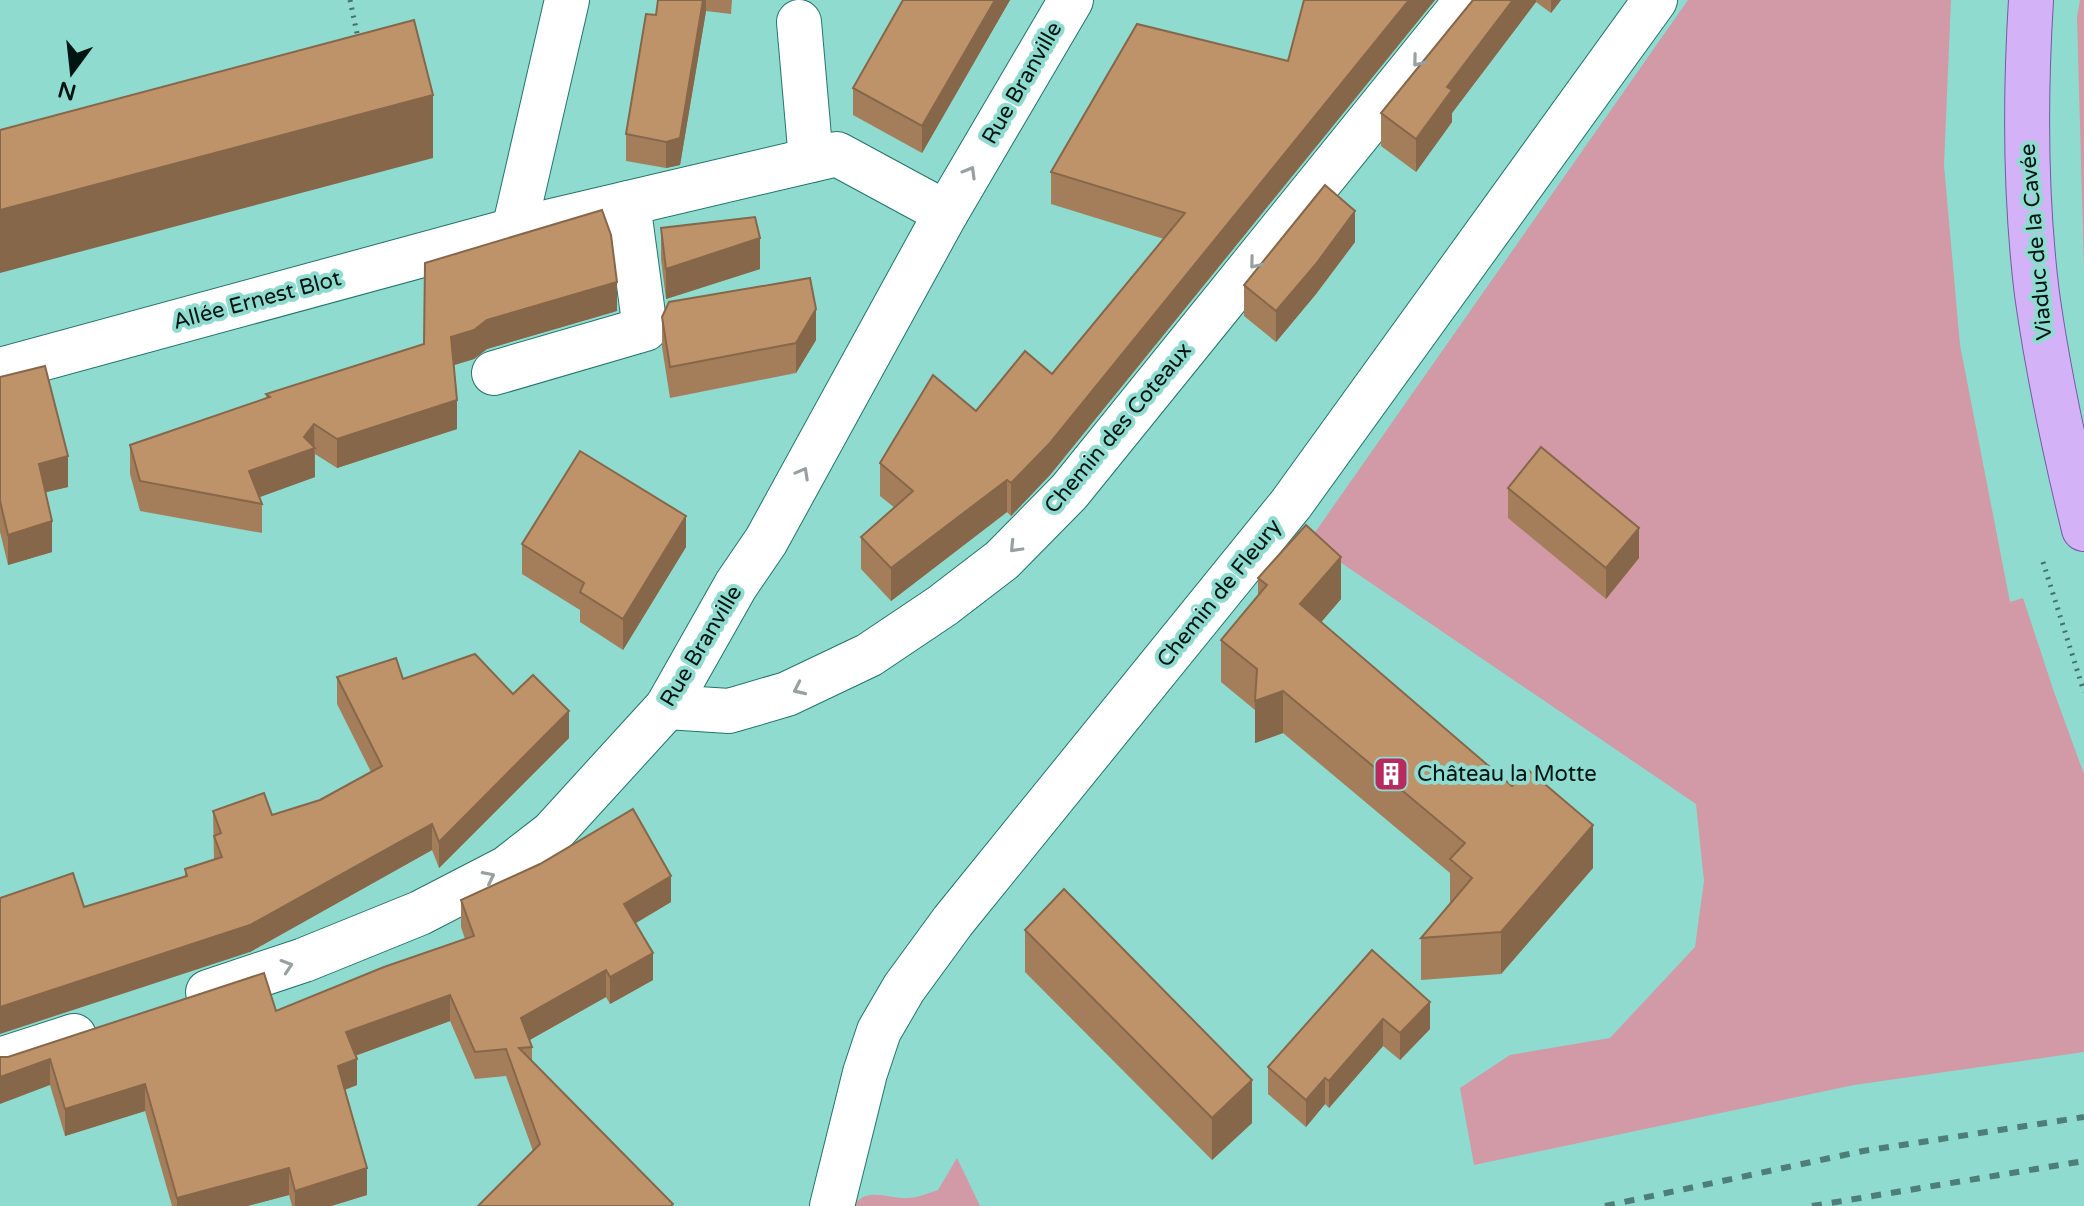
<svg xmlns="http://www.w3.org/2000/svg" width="2084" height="1206" font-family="'Varela Round',sans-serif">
  <rect width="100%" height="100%" fill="#8fdbd0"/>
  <g fill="#d299a6">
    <polygon points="1688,0 1951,0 1944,165 1960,345 2010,602 2023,598 2054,692 2084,774 2084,1052 1854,1085 1474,1165 1460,1088 1510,1055 1610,1038 1695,947 1704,881 1696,804 1309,541"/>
    <polygon points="2080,0 2084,0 2084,269 2077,17"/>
    <path d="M957 1158 980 1206H853C868 1186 887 1199 907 1198 917 1198 929 1193 938 1190Z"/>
  </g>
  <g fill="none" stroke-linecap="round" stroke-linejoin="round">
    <defs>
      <g id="minor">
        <polyline points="799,22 811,160"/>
        <polyline points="514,230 837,154 946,213"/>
        <polyline points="0,370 514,230 567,0"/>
        <polyline points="494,373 645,329 628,203"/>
        <polyline points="667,707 729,711 787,694 869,655 942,606 1002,560 1069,492 1467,0"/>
        <polyline points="208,992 304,960 420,913 507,868 552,833 667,707 736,585 766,541 946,213 1071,0"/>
        <polyline points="0,1060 74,1036"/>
        <polyline points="832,1206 865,1073 879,1031 904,988 953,921 1291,504 1655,0"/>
      </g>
      <path id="major" d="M2031 0C2025 97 2025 197 2037 294 2048 373 2065 451 2084 529"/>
    </defs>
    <use href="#minor" stroke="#23746a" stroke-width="46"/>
    <use href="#major" stroke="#7659a3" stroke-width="46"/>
    <g stroke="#43726b" stroke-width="5" stroke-dasharray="2 6" stroke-linecap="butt">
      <polyline points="350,0 358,38"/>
      <polyline points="2043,562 2084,692"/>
    </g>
    <use href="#minor" stroke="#fff" stroke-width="44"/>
    <use href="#major" stroke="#d3b2f7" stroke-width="44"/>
    <g stroke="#4d7f78" stroke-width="6" stroke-dasharray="10 10" stroke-linecap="butt">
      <polyline points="1605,1206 1863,1151 2084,1117"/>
      <polyline points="1812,1206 2084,1161"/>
    </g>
  </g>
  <g fill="#a47e5b">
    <polygon points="658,0 732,0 731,14 706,11 680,165 666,168 626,161 626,134 656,15"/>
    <polygon points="903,0 1010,0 922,153 853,115 853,88"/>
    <polygon points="1435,0 1050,475 1011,516 1007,512 891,601 861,569 861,537 895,508 880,496 880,463 976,411 1052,374 1164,239 1051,204 1051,172 1288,61"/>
    <polygon points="1473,0 1561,0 1551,13 1536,2 1452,113 1452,122 1416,172 1381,146 1381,113"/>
    <polygon points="661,228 760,269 666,299 661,259"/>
    <polygon points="1355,242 1316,294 1276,342 1244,316 1244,285"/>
    <polygon points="617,311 487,349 474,359 454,365 457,429 337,468 315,454 315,477 259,497 262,504 262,533 140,511 130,474 130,445 266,398 266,394 424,344"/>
    <polygon points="662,317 816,340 796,373 670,398 662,347"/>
    <polygon points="0,377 68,487 45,492 52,552 8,565 0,532"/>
    <polygon points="1508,488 1639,558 1606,599 1508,518"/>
    <polygon points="522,544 686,547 623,650 580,622 580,610 522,574"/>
    <polygon points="1258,578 1341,599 1321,622 1593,868 1501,974 1421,980 1421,938 1451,903 1450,902 1450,873 1283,733 1255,743 1255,710 1221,682 1221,640 1258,596"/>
    <polygon points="337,677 403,679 513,694 569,738 439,868 432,850 250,952 84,907 185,877 185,869 214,860 213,811 272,815 320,800 371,772 337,704"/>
    <polygon points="461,900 671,902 636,923 653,980 610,1004 606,997 529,1040 532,1047 532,1061 673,1206 533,1151 506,1076 475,1079 450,1021 355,1056 357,1085 345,1090 367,1195 331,1206 292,1206 289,1195 247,1206 172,1206 145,1111 65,1136 50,1085 8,1057 276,1011 465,939 461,927"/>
    <polygon points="1025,930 1252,1123 1212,1160 1025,972"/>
    <polygon points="1372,950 1430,1029 1400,1060 1383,1046 1329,1108 1325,1104 1306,1127 1268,1094 1268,1067"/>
  </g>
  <g fill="#86674a">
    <polygon points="703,0 706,0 706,11 680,165 666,168 666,142"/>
    <polygon points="995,0 1010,0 922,153 922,126"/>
    <polygon points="1409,0 1435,0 1050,475 1011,516 1011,483"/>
    <polygon points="1513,0 1536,0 1536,2 1452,113 1452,122 1416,172 1416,139 1447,87"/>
    <polygon points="1551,0 1561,0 1551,13"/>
    <polygon points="433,95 433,158 0,273 0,210"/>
    <polygon points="1355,211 1355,242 1316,294 1276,342 1276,311"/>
    <polygon points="760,238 760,269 666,299 666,269"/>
    <polygon points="617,282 617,311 487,349 474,359 451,366 451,337 487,320"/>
    <polygon points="816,309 816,340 796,373 796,343"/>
    <polygon points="457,400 457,429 337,468 337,439"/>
    <polygon points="314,424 315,477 249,501 249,471 304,437"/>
    <polygon points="68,456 68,487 39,494 39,464"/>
    <polygon points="1007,480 1007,512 891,601 891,568"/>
    <polygon points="686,516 686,547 623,650 623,619"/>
    <polygon points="52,521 52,552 8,565 8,535"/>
    <polygon points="1639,528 1639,558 1606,599 1606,568"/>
    <polygon points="1341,557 1341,599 1300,647 1300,604"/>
    <polygon points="1283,691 1283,733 1255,743 1255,701"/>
    <polygon points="569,711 569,738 439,868 439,842"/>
    <polygon points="432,824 432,850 250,952 0,1034 0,1007"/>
    <polygon points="1593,825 1593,868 1501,974 1501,932"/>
    <polygon points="671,876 671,902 624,930 624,904"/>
    <polygon points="653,953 653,980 610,1004 610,977"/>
    <polygon points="606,970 606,997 521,1045 521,1018"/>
    <polygon points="450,995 450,1021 346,1059 346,1032"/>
    <polygon points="1430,1002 1430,1029 1400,1060 1400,1033"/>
    <polygon points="1383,1019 1383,1046 1329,1108 1329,1081"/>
    <polygon points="50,1059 50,1085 0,1104 0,1077"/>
    <polygon points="357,1059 357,1085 338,1092 338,1066"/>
    <polygon points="1325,1078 1325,1104 1306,1127 1306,1100"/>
    <polygon points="1252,1080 1252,1123 1212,1160 1212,1118"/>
    <polygon points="145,1084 145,1111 65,1136 65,1109"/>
    <polygon points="289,1168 289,1195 247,1206 177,1206 177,1198"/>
    <polygon points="367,1168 367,1195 331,1206 295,1206 295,1191"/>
  </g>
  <g fill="#bf936a" stroke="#86674a" stroke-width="2">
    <polygon points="658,0 703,0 680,138 666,142 626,134 646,14 656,15"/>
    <polygon points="903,0 995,0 922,126 853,88"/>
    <polygon points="1304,0 1409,0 1050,443 1011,483 1007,480 891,568 861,537 913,491 880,463 933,375 976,411 1025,351 1052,374 1185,213 1051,172 1137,24 1288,61"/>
    <polygon points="1473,0 1513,0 1447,87 1452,90 1416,139 1381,113"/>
    <polygon points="414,20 433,95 0,210 0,130"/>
    <polygon points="1325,185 1355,211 1316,264 1276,311 1244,285"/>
    <polygon points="602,210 611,235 617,282 487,320 474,330 451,337 457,400 337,439 314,424 304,437 315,448 249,471 262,504 140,481 130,445 270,397 266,394 424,344 425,263"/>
    <polygon points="755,217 760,238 666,269 661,228"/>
    <polygon points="810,278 816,309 796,343 670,367 662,317 669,302"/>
    <polygon points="45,366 68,456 39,464 52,521 8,535 0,501 0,377"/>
    <polygon points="1541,447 1639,528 1606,568 1508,488"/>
    <polygon points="580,451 686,516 623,619 580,592 584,583 522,544"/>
    <polygon points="1306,525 1341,557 1300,604 1512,786 1527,769 1593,825 1501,932 1421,938 1472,878 1450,859 1465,843 1283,691 1255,701 1257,669 1221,640 1267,585 1258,578"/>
    <polygon points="475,654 513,694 533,675 569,711 439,842 432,824 250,925 0,1007 0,898 73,873 84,907 187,876 185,869 222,857 214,836 221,833 213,811 264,793 272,815 320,800 382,766 337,677 396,658 403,679"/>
    <polygon points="633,809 671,876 624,904 653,953 610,977 606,970 521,1018 532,1047 519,1048 673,1204 671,1206 478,1206 540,1144 506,1049 475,1052 450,995 346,1032 357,1059 338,1066 367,1168 295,1191 289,1168 177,1198 145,1084 65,1109 50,1059 0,1077 0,1057 8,1057 264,973 276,1011 384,967 474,936 461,900 540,864"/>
    <polygon points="1064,889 1252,1080 1212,1118 1025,930"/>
    <polygon points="1372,950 1430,1002 1400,1033 1383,1019 1329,1081 1325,1078 1306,1100 1268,1067"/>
  </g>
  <defs><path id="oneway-chevron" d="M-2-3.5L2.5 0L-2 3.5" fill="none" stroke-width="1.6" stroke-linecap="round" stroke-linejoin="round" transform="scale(2)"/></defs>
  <g stroke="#99a1a0">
    <use href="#oneway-chevron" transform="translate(1418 61) rotate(129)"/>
    <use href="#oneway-chevron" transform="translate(970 172) rotate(-60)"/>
    <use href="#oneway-chevron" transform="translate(1255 263) rotate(129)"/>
    <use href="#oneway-chevron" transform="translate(803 473) rotate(-61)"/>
    <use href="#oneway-chevron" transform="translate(1015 547) rotate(134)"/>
    <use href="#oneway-chevron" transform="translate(799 689) rotate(155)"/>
    <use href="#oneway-chevron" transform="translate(489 877) rotate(-27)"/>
    <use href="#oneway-chevron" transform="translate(287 966) rotate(-18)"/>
  </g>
  <defs>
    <symbol id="building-square" viewBox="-11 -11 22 22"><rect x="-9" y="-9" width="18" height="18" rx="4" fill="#b82a5e" stroke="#8fdbd0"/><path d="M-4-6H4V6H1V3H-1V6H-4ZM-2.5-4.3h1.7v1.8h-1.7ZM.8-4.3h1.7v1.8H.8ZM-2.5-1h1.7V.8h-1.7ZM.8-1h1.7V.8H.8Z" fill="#fff"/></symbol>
  </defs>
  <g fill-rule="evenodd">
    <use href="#building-square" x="1371" y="754" width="40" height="40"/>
  </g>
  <g text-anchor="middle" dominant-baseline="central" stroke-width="8" stroke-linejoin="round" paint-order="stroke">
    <g font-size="22" fill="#001512" stroke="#8fdbd0">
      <text transform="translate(1022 83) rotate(-60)">Rue Branville</text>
      <text transform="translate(2036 242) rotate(-95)">Viaduc de la Cavée</text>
      <text transform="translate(257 300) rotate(-15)">Allée Ernest Blot</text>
      <text transform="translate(1118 428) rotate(-50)">Chemin des Coteaux</text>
      <text transform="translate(1219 593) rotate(-51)">Chemin de Fleury</text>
      <text transform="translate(701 646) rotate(-59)">Rue Branville</text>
    </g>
    <g font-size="22" fill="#001512" stroke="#8fdbd0" text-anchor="start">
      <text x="1417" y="774">Château la Motte</text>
    </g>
  </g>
  <g transform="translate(72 72) rotate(195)" stroke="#8fdbd0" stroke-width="6" paint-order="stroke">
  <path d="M0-6L14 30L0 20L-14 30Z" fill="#001512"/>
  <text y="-12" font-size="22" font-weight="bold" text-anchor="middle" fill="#001512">N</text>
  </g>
</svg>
